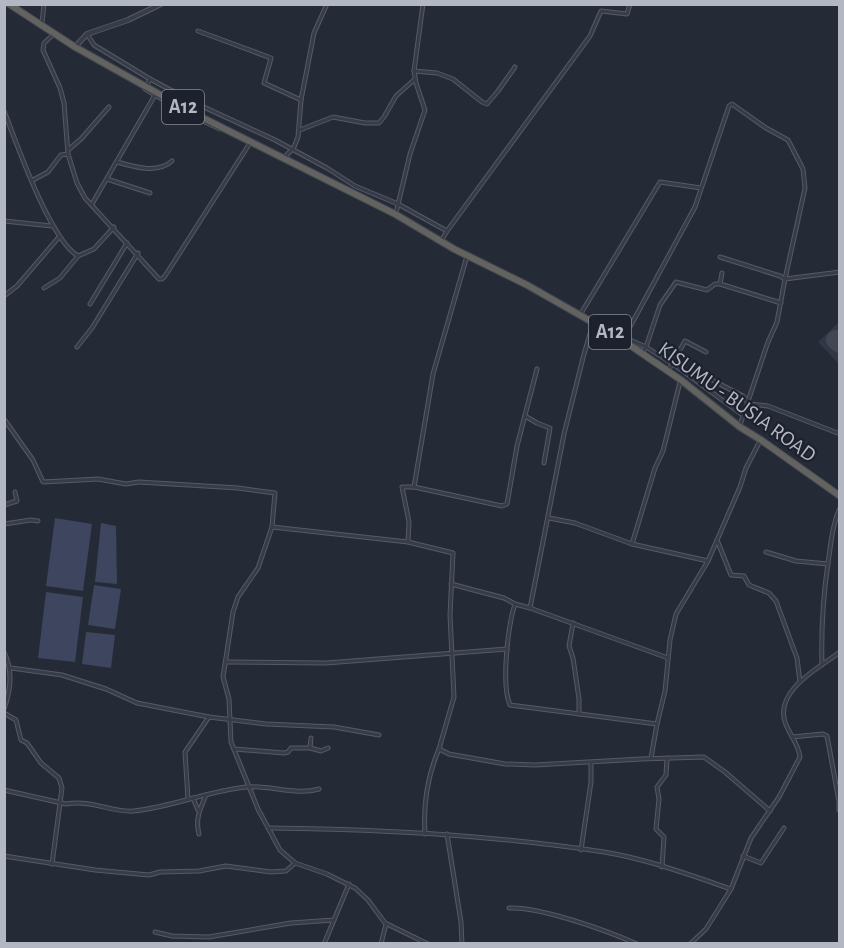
<svg xmlns="http://www.w3.org/2000/svg" width="844" height="948" font-family="'Alegreya Sans',sans-serif">
  <rect width="100%" height="100%" fill="#252a37"/>
  <polygon fill="#333745" points="839,322 839,364 818,342"/>
  <g fill="#3d455f">
    <polygon points="55,518 92,524 83,591 46,586"/>
    <polygon points="101,523 116,526 117,584 95,582"/>
    <polygon points="94,585 121,589 115,629 88,625"/>
    <polygon points="46,592 83,597 75,662 38,658"/>
    <polygon points="86,632 115,635 111,668 82,664"/>
  </g>
  <g fill="none" stroke-linecap="round" stroke-linejoin="round">
    <polyline stroke="#414654" stroke-width="20" points="836,340 840,343"/>
    <defs>
      <g id="minor">
        <polyline points="42,23 44,4"/>
        <polyline points="198,31 271,58 264,83 301,100"/>
        <polyline points="54,34 44,43 43,50 60,88 64,103 68,154 77,183 85,198 159,279 162,279 165,276 250,143"/>
        <polyline points="87,34 94,45 150,79"/>
        <polyline points="414,71 437,73 453,79 482,102 487,104 498,91 515,67"/>
        <polyline points="162,99 145,89 150,79 193,102 275,140 327,168 355,186 398,204 447,231"/>
        <path d="M4 111C17 144 50 240 78 256L94 249 114 227"/>
        <polyline points="205,122 220,129"/>
        <polyline points="300,130 333,117 365,123 379,123 384,117 396,96 415,79"/>
        <polyline points="68,150 81,139 109,107"/>
        <polyline points="285,157 294,147 298,137 301,100 314,33 327,4"/>
        <path d="M117 162C134 167 158 174 172 161"/>
        <polyline points="107,179 150,193"/>
        <polyline points="33,180 48,172 61,155 68,154"/>
        <polyline points="92,204 155,95"/>
        <polyline points="396,213 410,154 425,110 416,83 414,71 423,4"/>
        <polyline points="4,221 52,226"/>
        <polyline points="441,241 447,231 590,36 601,11 627,14 630,4"/>
        <polyline points="720,284 722,273"/>
        <polyline points="44,288 60,278 78,256"/>
        <polyline points="4,296 17,286 59,237"/>
        <polyline points="90,304 127,243"/>
        <polyline points="580,315 660,182 701,188"/>
        <polyline points="593,324 584,354 564,434 530,608 668,658"/>
        <polyline points="617,335 621,334 623,337 631,325 695,207 729,106 732,104 766,128 788,140 803,169 805,188 785,279 780,276 720,257"/>
        <polyline points="623,337 646,347 673,364 744,416"/>
        <polyline points="77,347 92,328 138,253"/>
        <polyline points="642,353 646,347 660,305 676,282 707,290 715,284 720,284 781,303"/>
        <polyline points="668,371 685,341 706,352"/>
        <polyline points="712,380 743,396 749,404 768,406 840,434"/>
        <polyline points="525,416 537,423 550,428 544,463"/>
        <polyline points="4,419 33,460 43,482 98,479 126,484 139,482 238,488 275,493 272,527 258,568 238,597 233,612 223,677 229,699 231,742 258,809 280,850 295,863 327,874 355,888 368,900 385,923 428,944"/>
        <polyline points="740,425 768,342 777,322 785,279 840,272"/>
        <polyline points="414,487 433,374 467,256"/>
        <polyline points="4,505 17,501 15,492"/>
        <polyline points="549,518 575,523 632,544 708,561"/>
        <polyline points="4,524 31,520 38,521"/>
        <polyline points="272,527 408,542 453,553 450,615 454,697 439,749 449,754 505,764 535,765 641,759 704,757 725,772 770,811"/>
        <polyline points="717,540 731,575 744,576 749,585 769,593 776,601 797,658 800,682"/>
        <polyline points="408,542 409,522 402,487 414,487 502,506 507,504 517,446 537,369"/>
        <polyline points="632,544 655,468 663,451 680,382"/>
        <polyline points="766,552 796,561 828,564"/>
        <path d="M451 584 504 598 515 604C508 625 501 685 510 705L657 724 651 758"/>
        <polyline points="515,604 530,608"/>
        <polyline points="573,623 569,646 573,658 579,699 579,714"/>
        <path d="M4 652C13 671 11 689 4 709"/>
        <polyline points="226,662 326,663 507,649"/>
        <path d="M822 665C821 630 823 597 828 563 831 544 832 525 840 508"/>
        <polyline points="11,668 62,675 106,689 137,703 209,717 266,724 334,727 379,735"/>
        <polyline points="4,713 16,720 21,740 27,743 41,763 59,778 62,788 52,864"/>
        <polyline points="657,724 665,691 670,640 676,614 708,561 740,487 746,468 760,441"/>
        <polyline points="792,737 823,734 827,736 839,801 839,810"/>
        <polyline points="310,748 321,751 328,748"/>
        <polyline points="234,749 284,753 288,752 291,748 310,748 311,738"/>
        <path d="M4 790 66 804C91 799 112 813 134 811 172 807 208 791 246 787 270 785 297 796 319 789"/>
        <polyline points="193,798 198,810"/>
        <polyline points="188,799 185,752 209,717"/>
        <path d="M268 828C381 829 492 835 604 852 647 859 690 875 731 889"/>
        <path d="M199 834C195 819 200 809 206 795"/>
        <path d="M425 834C423 804 427 777 439 749"/>
        <polyline points="447,834 461,922 462,944"/>
        <polyline points="581,850 591,782 591,763"/>
        <polyline points="4,856 95,870 149,875 160,872 199,871 226,866 271,872 286,871 295,863"/>
        <polyline points="743,856 761,863 784,828"/>
        <polyline points="662,867 664,837 656,829 659,799 657,787 666,775 667,758"/>
        <path d="M509 908C539 906 608 931 637 944"/>
        <polyline points="155,932 172,936 209,937 291,923 334,920"/>
        <polyline points="324,944 349,884"/>
        <polyline points="381,944 386,924"/>
        <path d="M690 944 706 929 731 889 751 838 779 797 800 757C799 745 789 734 785 722 775 690 819 668 840 652"/>
      </g>
      <polyline id="tertiary" points="75,47 87,34 128,20 161,4"/>
      <polyline id="trunk" points="9,4 75,47 193,113 395,214 454,249 527,285 615,335 681,380 740,427 761,440 840,496"/>
    </defs>
    <use href="#minor" stroke="#565a66" stroke-width="5"/>
    <use href="#tertiary" stroke="#565a66" stroke-width="6"/>
    <use href="#trunk" stroke="#434753" stroke-width="8"/>
    <use href="#minor" stroke="#383c48" stroke-width="3"/>
    <use href="#tertiary" stroke="#383c48" stroke-width="4"/>
    <use href="#trunk" stroke="#62625f" stroke-width="6"/>
  </g>
  <g text-anchor="middle" dominant-baseline="central" stroke-width="4.5" stroke-linejoin="round" paint-order="stroke">
    <g fill="#1d212d" stroke="#868a97" stroke-width="1.5">
      <rect x="162" y="90" width="42" height="34" rx="4.5"/>
      <rect x="589" y="315" width="42" height="34" rx="4.5"/>
    </g>
    <g font-size="20" font-weight="bold" fill="#b3b7c4">
      <text x="183" y="107">A12</text>
      <text x="610" y="332">A12</text>
    </g>
    <g font-size="21" fill="#b3b7c4" stroke="#1d212d">
      <text transform="translate(737 402) rotate(36)">KISUMU - BUSIA ROAD</text>
    </g>
  </g>
  <rect width="844" height="948" fill="none" stroke="#b3b7c4" stroke-width="12"/>
</svg>
